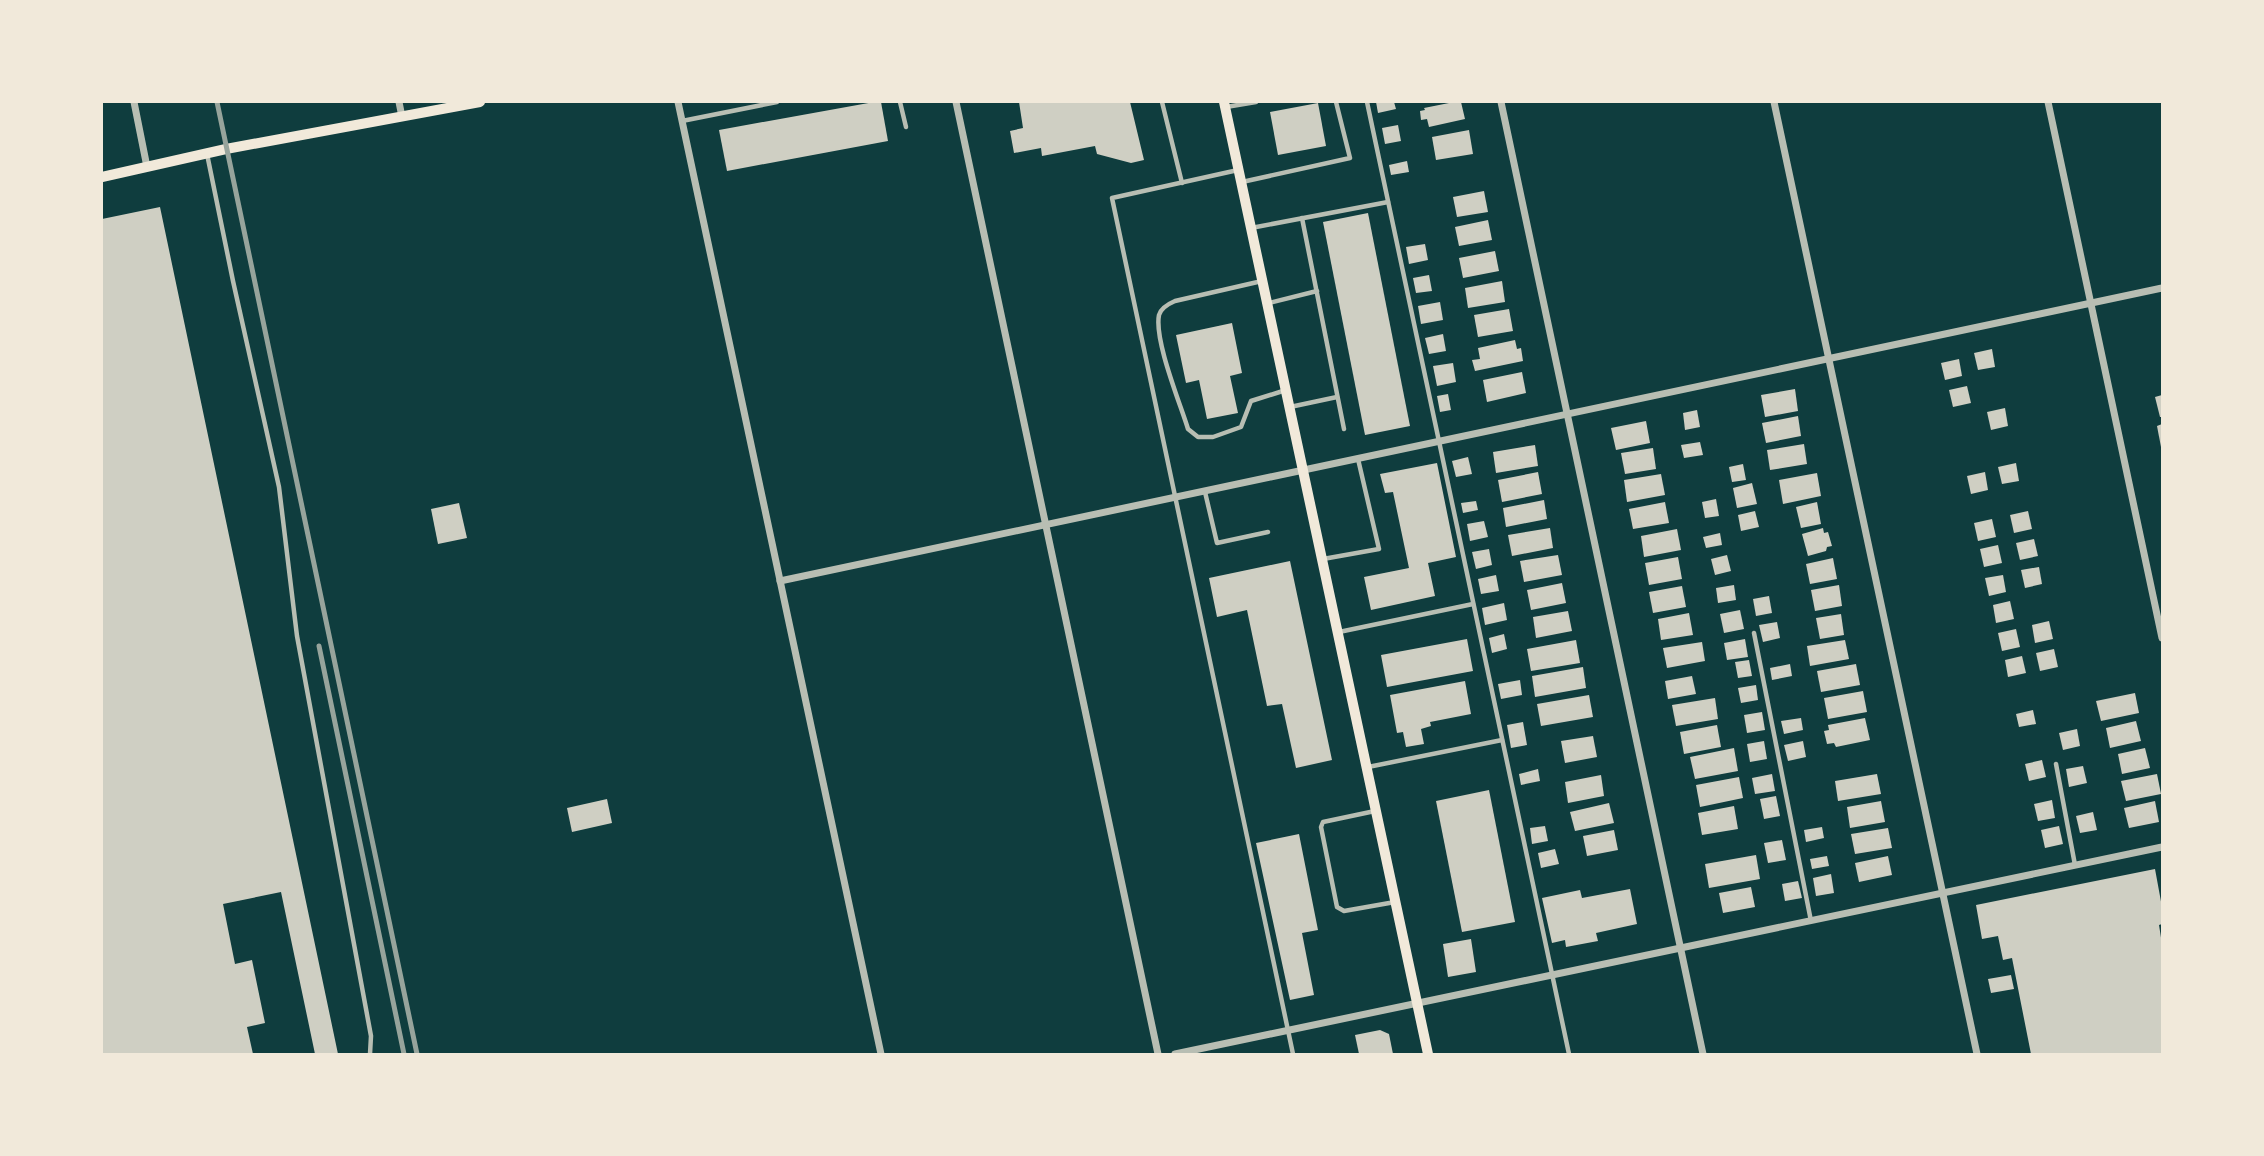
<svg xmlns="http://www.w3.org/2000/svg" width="2264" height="1156" font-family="Jost,sans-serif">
  <rect width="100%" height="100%" fill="#0f3d3e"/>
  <g fill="#cfcfc3">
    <polygon points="874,102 881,102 888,141 727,171 719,130"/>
    <polygon points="1019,102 1130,102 1144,160 1131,163 1097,154 1095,146 1042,156 1041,148 1014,153 1010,131 1023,128"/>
    <polygon points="1376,102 1394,102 1396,109 1378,113"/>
    <polygon points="1454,102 1461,102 1465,119 1429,127 1427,119 1421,120 1420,111 1425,110 1424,108"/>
    <polygon points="1318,103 1326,146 1278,155 1270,112"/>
    <polygon points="1398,125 1401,141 1385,144 1382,128"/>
    <polygon points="1469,130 1473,154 1436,160 1432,137"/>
    <polygon points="1407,161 1409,172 1391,175 1389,165"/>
    <polygon points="1484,191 1488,212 1457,217 1453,197"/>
    <polygon points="160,207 338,1054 315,1054 281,892 223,904 235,964 252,960 265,1023 247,1027 253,1054 102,1054 102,219"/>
    <polygon points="1368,213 1410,426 1365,435 1323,222"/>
    <polygon points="1488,220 1492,240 1459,246 1455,227"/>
    <polygon points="1425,244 1428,260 1409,264 1406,247"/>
    <polygon points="1495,251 1499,271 1463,278 1459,258"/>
    <polygon points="1429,275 1432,291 1416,293 1413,278"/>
    <polygon points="1502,281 1505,302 1468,308 1465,288"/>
    <polygon points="1440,302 1443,320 1421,324 1418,306"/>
    <polygon points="1509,309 1513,331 1478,337 1474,315"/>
    <polygon points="1232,323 1242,373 1230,376 1238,413 1207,419 1199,380 1186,383 1176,335"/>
    <polygon points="1443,334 1446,351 1429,354 1425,338"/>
    <polygon points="1515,340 1517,349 1521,348 1523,361 1475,371 1472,360 1480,359 1478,348"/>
    <polygon points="1992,349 1995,367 1978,370 1974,353"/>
    <polygon points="1959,359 1962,376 1945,380 1941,363"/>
    <polygon points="1453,363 1456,382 1437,386 1433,366"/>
    <polygon points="1522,372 1526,393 1487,402 1483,380"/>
    <polygon points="1967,386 1971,403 1953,407 1949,390"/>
    <polygon points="1795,389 1798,411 1765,417 1761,395"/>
    <polygon points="1448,394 1451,410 1440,412 1437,396"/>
    <polygon points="2162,395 2162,417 2160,417 2155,397"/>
    <polygon points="2005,408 2008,426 1991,430 1987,412"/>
    <polygon points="1697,410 1700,427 1685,430 1683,413"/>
    <polygon points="1798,416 1801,436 1766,443 1762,423"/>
    <polygon points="1646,421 1650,443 1616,450 1611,428"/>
    <polygon points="2162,424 2162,446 2161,447 2157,426"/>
    <polygon points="1700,442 1703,455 1684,458 1681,445"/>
    <polygon points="1804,444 1807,464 1770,470 1767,450"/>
    <polygon points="1535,445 1538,466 1496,473 1493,452"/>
    <polygon points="1653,448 1656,469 1625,474 1621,453"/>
    <polygon points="1468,457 1472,474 1456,477 1452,461"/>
    <polygon points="1437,463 1456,557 1428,563 1435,596 1371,610 1364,577 1409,568 1393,492 1385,493 1380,474"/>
    <polygon points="2016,463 2019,481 2002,484 1998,467"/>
    <polygon points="1743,464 1746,480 1732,482 1729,467"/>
    <polygon points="1538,472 1542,494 1502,502 1498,480"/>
    <polygon points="1985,472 1988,490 1971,494 1967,476"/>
    <polygon points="1817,473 1821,496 1783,504 1779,480"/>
    <polygon points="1661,474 1665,495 1627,502 1624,480"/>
    <polygon points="1752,483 1757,504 1737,508 1733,488"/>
    <polygon points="1716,499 1719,516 1705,518 1702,502"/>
    <polygon points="1544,500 1547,519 1506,527 1503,508"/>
    <polygon points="1476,501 1478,510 1463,513 1461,503"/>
    <polygon points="1665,502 1669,523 1633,529 1629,509"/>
    <polygon points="1817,502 1821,524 1801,528 1796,507"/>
    <polygon points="459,503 467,538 438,544 431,509"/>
    <polygon points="1755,511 1759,527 1741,531 1738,515"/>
    <polygon points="2028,511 2032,529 2014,533 2010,515"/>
    <polygon points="1992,519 1996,537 1978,541 1974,523"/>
    <polygon points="1484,521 1488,537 1470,541 1467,524"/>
    <polygon points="1550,528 1553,548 1512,556 1508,535"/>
    <polygon points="1823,528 1824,533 1828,532 1832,546 1827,547 1826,551 1808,556 1802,534"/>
    <polygon points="1677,529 1681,550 1644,557 1641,536"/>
    <polygon points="1720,533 1722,545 1706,548 1703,537"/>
    <polygon points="2034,539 2038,556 2020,560 2016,543"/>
    <polygon points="1998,545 2002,563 1984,567 1980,549"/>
    <polygon points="1489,549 1492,565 1476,569 1472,552"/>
    <polygon points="1558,555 1562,575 1524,582 1520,561"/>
    <polygon points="1727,555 1731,571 1715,575 1711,559"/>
    <polygon points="1678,557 1682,579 1649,585 1645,563"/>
    <polygon points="1833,558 1837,579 1810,584 1806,564"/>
    <polygon points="1290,561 1332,760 1296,768 1282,704 1267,706 1247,610 1217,617 1209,578"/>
    <polygon points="2039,567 2042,584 2025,588 2021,570"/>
    <polygon points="1496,575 1499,591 1481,594 1478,579"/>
    <polygon points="2003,575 2006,592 1989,596 1985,578"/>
    <polygon points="1562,583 1566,603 1531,610 1527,590"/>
    <polygon points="1734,585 1736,600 1718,603 1716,588"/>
    <polygon points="1839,585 1842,606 1815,611 1811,590"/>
    <polygon points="1682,586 1686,607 1653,613 1649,592"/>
    <polygon points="1769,596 1772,613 1756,616 1753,599"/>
    <polygon points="2010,601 2014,619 1996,623 1993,605"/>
    <polygon points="1504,603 1507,620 1485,625 1482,608"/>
    <polygon points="1740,610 1744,629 1724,633 1720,614"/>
    <polygon points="1568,611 1572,631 1536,638 1533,617"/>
    <polygon points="1689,613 1693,635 1661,640 1658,619"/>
    <polygon points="1841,614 1844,635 1820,639 1816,618"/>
    <polygon points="2049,621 2053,639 2035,643 2032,625"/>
    <polygon points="1777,622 1780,638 1763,642 1759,625"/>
    <polygon points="2016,629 2020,647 2002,651 1998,633"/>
    <polygon points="1504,634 1507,649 1492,653 1489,638"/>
    <polygon points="1467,639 1473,671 1387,687 1381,655"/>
    <polygon points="1745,639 1748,657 1727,660 1724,643"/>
    <polygon points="1576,640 1580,663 1531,671 1527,649"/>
    <polygon points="1845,640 1849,659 1810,666 1807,646"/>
    <polygon points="1702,642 1705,661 1667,668 1663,648"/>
    <polygon points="2054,649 2058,667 2040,671 2036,653"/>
    <polygon points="2022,656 2026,673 2008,677 2005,660"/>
    <polygon points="1749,660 1752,676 1738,678 1735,662"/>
    <polygon points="1790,664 1792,676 1772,680 1770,668"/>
    <polygon points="1856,664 1860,685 1821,692 1817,671"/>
    <polygon points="1583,667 1586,688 1535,697 1532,676"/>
    <polygon points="1692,676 1696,694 1668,699 1665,681"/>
    <polygon points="1520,680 1522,695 1501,699 1498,684"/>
    <polygon points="1465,681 1471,714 1430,722 1431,726 1421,729 1424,744 1406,747 1403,732 1397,733 1390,695"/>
    <polygon points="1756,685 1758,700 1741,703 1738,688"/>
    <polygon points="1863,691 1867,712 1828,719 1824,698"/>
    <polygon points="2135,693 2139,713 2101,721 2096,701"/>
    <polygon points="1589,695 1593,717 1541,726 1537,704"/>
    <polygon points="1715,698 1718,719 1676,726 1672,705"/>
    <polygon points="2033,710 2036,724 2019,727 2016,714"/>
    <polygon points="1762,712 1765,730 1747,733 1744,715"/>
    <polygon points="1801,718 1803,730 1784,734 1781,721"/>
    <polygon points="1865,718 1870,740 1836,747 1834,743 1827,744 1824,731 1829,730 1828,725"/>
    <polygon points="2136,721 2141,741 2110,748 2106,728"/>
    <polygon points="1523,722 1527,745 1511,748 1507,725"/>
    <polygon points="1717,725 1721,747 1684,754 1680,732"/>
    <polygon points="2077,729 2080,746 2063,750 2059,733"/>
    <polygon points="1593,736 1597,757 1565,763 1561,741"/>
    <polygon points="1764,741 1767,759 1750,762 1747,744"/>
    <polygon points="1803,741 1806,757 1788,761 1784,745"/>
    <polygon points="1734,748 1738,771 1695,779 1690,757"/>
    <polygon points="2145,748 2150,768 2122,774 2118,754"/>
    <polygon points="2042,760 2046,777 2029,781 2025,764"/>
    <polygon points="2083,766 2087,783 2069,787 2066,769"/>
    <polygon points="1538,769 1540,781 1521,785 1519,774"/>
    <polygon points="1772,774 1775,791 1755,794 1752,778"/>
    <polygon points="1877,774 1881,794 1838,801 1835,781"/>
    <polygon points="2157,774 2161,794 2126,801 2121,781"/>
    <polygon points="1601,775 1604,796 1568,803 1565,782"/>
    <polygon points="1739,777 1743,798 1700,807 1696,785"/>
    <polygon points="1489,790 1515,922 1462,932 1436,801"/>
    <polygon points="1776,796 1780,816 1764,819 1760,799"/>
    <polygon points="607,799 612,823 572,832 567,808"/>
    <polygon points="2052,800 2055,818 2038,821 2034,804"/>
    <polygon points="1881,801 1885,822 1850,828 1847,807"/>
    <polygon points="2155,801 2159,822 2129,828 2124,808"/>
    <polygon points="1609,803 1614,823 1575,831 1570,812"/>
    <polygon points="1734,806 1738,829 1702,835 1698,813"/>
    <polygon points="2093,812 2097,830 2080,833 2076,816"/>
    <polygon points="1545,826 1548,841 1532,844 1530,828"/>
    <polygon points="2059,826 2063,844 2045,848 2041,830"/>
    <polygon points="1822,827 1824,838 1806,842 1804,830"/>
    <polygon points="1888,828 1892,848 1855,854 1851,834"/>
    <polygon points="1614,830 1618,850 1587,856 1583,836"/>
    <polygon points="1299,834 1318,930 1302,933 1314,995 1290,1000 1256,843"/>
    <polygon points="1782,840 1786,860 1768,863 1764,843"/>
    <polygon points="1555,849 1559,864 1541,868 1538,853"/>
    <polygon points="1756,855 1760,879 1709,888 1705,864"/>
    <polygon points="1827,856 1829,866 1812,869 1810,859"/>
    <polygon points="1888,856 1892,875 1859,882 1855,863"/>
    <polygon points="2155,869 2162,907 2162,924 2159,925 2162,944 2162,1054 2031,1054 2012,958 2003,960 1998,936 1982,939 1976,905"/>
    <polygon points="1831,874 1834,893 1816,896 1813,878"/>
    <polygon points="1798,881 1802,898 1785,901 1782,884"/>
    <polygon points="1751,887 1755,907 1723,913 1719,893"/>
    <polygon points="1630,889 1637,924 1596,933 1598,941 1566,947 1565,940 1552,943 1542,898 1580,890 1582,898"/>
    <polygon points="1471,939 1476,972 1448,977 1443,944"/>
    <polygon points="2011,975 2014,989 1991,993 1988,979"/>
    <polygon points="1380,1030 1389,1034 1393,1054 1359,1054 1355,1035"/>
  </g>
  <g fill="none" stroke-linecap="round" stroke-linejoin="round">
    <g stroke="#b8beb3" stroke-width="4.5">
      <polyline points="900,102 906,127"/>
      <polyline points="1162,102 1182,183"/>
      <polyline points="1367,102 1569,1054"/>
      <polyline points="1226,107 1256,102"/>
      <polyline points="682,121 777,102"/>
      <polyline points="207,154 233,281 279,487 297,636 371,1036 370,1054"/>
      <polyline points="1238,170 1112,198 1293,1054"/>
      <polyline points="1242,182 1350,158 1336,102"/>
      <polyline points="1302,218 1344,429"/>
      <polyline points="1251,228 1388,202"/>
      <path d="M1262 281 1175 301C1168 304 1161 308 1159 315 1154 340 1180 403 1188 429L1198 437H1213L1241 427 1251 401 1286 390"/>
      <polyline points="1269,303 1317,291"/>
      <polyline points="1290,407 1337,397"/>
      <polyline points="1205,492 1217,543 1268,532"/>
      <polyline points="1323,559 1379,549 1358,459"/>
      <polyline points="1339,632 1473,604"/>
      <polyline points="1754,633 1811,921"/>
      <polyline points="2056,764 2075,865"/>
      <polyline points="1368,767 1502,740"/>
      <polyline points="1375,811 1323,822 1321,827 1337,907 1344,911 1395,902"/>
    </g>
    <g stroke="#b8beb3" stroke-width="7">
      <polyline points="134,102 147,167"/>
      <polyline points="399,102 402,117"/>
      <polyline points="678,102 881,1054"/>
      <polyline points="956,102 1158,1054"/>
      <polyline points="1501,102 1703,1054"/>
      <polyline points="1774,102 1977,1054"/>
      <polyline points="2048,102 2162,638"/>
      <polyline points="780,581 2162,288"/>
      <polyline points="1175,1054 2162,847"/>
    </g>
    <g stroke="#f1e9da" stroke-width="10">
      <polyline points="1224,102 1428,1054"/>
      <polyline points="102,177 226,149 480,102"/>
    </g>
    <g stroke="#97a49c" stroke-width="5">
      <polyline points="217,102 417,1054"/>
      <polyline points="319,646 404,1054"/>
    </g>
  </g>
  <rect width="2264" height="1156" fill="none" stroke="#f1e9da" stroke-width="206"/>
</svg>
